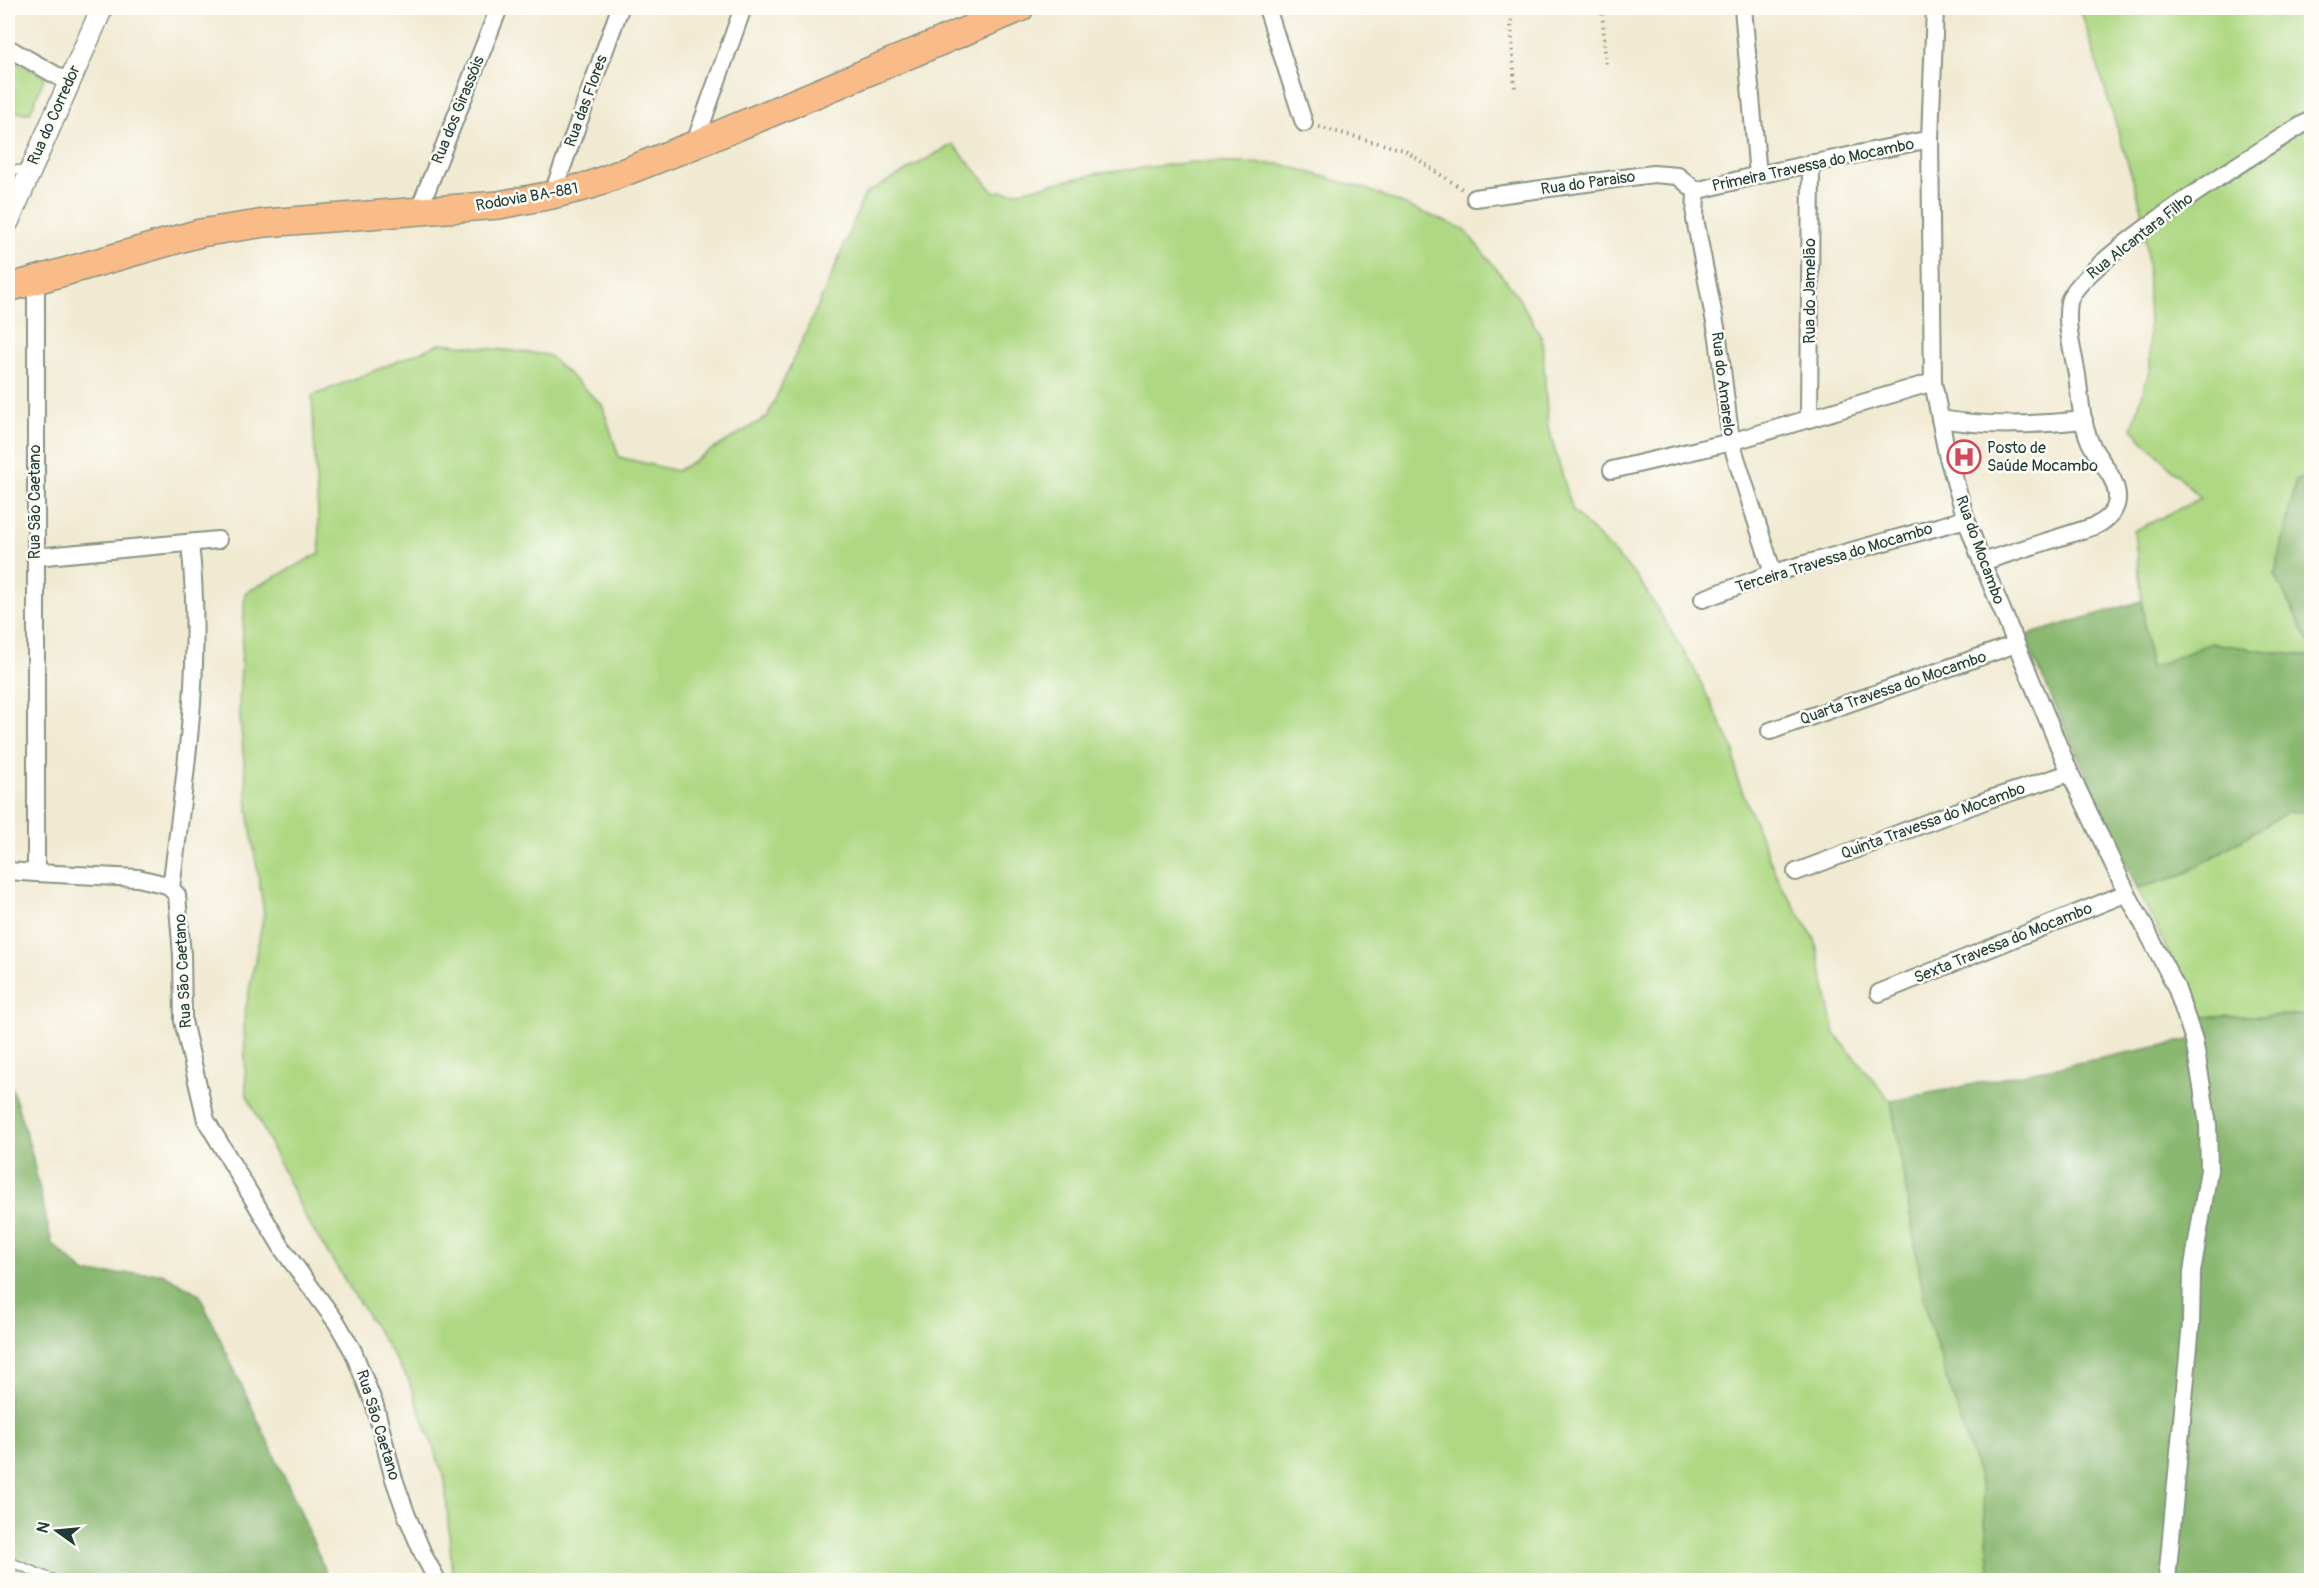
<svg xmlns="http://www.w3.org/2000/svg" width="2319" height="1588" font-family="Pangolin,sans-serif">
  <rect width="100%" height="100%" fill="#fdfcf7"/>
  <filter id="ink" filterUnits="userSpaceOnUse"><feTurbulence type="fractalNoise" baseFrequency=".0167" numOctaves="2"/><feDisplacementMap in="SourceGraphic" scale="12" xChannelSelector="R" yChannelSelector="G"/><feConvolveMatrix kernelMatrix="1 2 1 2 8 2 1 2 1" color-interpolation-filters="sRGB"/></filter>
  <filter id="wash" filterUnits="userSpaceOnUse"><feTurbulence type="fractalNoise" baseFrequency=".008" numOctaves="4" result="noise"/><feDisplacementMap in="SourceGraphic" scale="24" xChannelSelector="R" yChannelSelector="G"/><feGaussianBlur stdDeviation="1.35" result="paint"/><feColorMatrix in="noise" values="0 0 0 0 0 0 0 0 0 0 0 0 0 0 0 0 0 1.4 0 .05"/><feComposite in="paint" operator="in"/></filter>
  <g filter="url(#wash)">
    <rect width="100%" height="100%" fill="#f1ead2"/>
    <g fill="#aed883" stroke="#668a5c" stroke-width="1.5">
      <polygon points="2080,8 2311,8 2311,473 2296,481 2275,575 2311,647 2311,657 2211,643 2150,669 2134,531 2201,498 2132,429 2150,368 2147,252 2142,209"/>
      <polygon points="8,58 45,76 30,113 8,112"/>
      <polygon points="953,144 993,191 1015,192 1101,173 1192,162 1281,164 1366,189 1464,229 1515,292 1542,338 1548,427 1573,511 1638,578 1692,665 1734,750 1737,778 1779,882 1815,939 1835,1034 1891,1101 1927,1315 1982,1488 1991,1580 455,1580 452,1573 445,1479 408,1379 306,1219 246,1093 244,1018 264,913 249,818 239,706 245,593 320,553 312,396 442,343 548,355 602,405 619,457 677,471 767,417 831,277 865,194"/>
      <polygon points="2311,811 2311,1015 2200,1017 2137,888 2181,876 2287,812"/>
    </g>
    <g fill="#8ab871" stroke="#547a52" stroke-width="1.5">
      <polygon points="2311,473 2311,647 2275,575 2296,481"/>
      <polygon points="2142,601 2150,668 2211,643 2311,657 2312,811 2287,812 2181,876 2137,888 2024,636"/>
      <polygon points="2311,1015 2311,1580 1991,1580 1982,1488 1927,1315 1891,1101 2209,1036 2200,1017"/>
      <polygon points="8,1075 30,1147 52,1244 87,1274 162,1273 199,1294 298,1506 329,1580 8,1580"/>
    </g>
  </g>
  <g filter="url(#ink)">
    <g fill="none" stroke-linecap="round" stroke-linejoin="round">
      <defs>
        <g id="service">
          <polyline points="8,169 28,171"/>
          <polyline points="8,1561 55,1580"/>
        </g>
        <g id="minor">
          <polyline points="1267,8 1304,123"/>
          <polyline points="1743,8 1758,175"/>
          <polyline points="1935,8 1930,139 1933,382 1947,454 1966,519 1982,562 2070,773 2127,893 2176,987 2194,1040 2202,1087 2208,1125 2209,1170 2192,1272 2191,1324 2167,1580"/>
          <polyline points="8,48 68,82"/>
          <polyline points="694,145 743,8"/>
          <polyline points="1696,191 1695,219 1718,338 1731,442 1773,573"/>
          <polyline points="1696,191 1758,175 1930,139"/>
          <polyline points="552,195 620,8"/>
          <polyline points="1475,198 1653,174 1678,176 1696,191"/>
          <polyline points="418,212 499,8"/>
          <polyline points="36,281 36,873 138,878 167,885 177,895 182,955 183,1021 206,1120 284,1251 337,1323 353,1351 375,1406 393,1476 407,1516 424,1556 437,1580"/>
          <polyline points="1809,419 1811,163"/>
          <path d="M1940 419C1988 427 2035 425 2084 420"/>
          <polyline points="1612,470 1731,442 1933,382"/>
          <polyline points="35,557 218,540"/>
          <path d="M1982 562 2095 526C2108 520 2118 510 2117 495 2115 475 2098 460 2090 442 2081 421 2080 397 2077 375 2073 351 2065 327 2069 302 2077 263 2270 144 2312 119"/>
          <polyline points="1703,599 1773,573 1966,519"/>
          <polyline points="1770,731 2016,644"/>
          <polyline points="8,871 36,873"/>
          <polyline points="1796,872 1990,799 2070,773"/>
          <path d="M171 888C186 771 203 660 190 543"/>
          <polyline points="1879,993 2127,893"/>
        </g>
        <polyline id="tertiary" points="8,222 102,8"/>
        <polyline id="primary" points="8,288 200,233 265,223 499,205 552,195 591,185 694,145 1020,8"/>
      </defs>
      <use href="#service" stroke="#889483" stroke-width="11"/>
      <use href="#minor" stroke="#889483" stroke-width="20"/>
      <use href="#tertiary" stroke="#889483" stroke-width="24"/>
      <use href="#primary" stroke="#889483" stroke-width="30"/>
      <g stroke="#889483" stroke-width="4" stroke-dasharray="1.5 4.5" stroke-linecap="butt">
        <polyline points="1510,8 1515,88"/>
        <polyline points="1602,8 1606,67"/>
        <polyline points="1319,127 1404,150 1462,189"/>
      </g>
      <use href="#service" stroke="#fff" stroke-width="8"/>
      <use href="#minor" stroke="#fff" stroke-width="16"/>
      <use href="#tertiary" stroke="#fff" stroke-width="21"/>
      <use href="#primary" stroke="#f9bc89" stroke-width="27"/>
    </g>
  </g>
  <defs>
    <symbol id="hospital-ring" viewBox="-11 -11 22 22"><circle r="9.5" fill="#fdfcf7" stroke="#d1495b" stroke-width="1.5"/><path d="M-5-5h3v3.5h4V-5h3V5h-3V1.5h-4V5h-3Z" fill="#d1495b"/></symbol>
  </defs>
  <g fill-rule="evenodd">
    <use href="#hospital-ring" x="1945" y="438" width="38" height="38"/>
  </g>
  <g text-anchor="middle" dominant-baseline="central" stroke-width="5" stroke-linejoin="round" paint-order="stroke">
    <g font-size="16" fill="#1f3d34" stroke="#fdfcf7">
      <text transform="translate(586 101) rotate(-70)">Rua das Flores</text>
      <text transform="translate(458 110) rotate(-68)">Rua dos Girassóis</text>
      <text transform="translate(54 115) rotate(-66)">Rua do Corredor</text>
      <text transform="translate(1813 165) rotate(-12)">Primeira Travessa do Mocambo</text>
      <text transform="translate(1588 183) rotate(-8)">Rua do Paraiso</text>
      <text transform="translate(527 197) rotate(-10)">Rodovia BA-881</text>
      <text transform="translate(2140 236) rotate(-38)">Rua Alcantara Filho</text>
      <text transform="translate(1810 291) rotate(-90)">Rua do Jamelão</text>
      <text transform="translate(1723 384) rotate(83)">Rua do Amarelo</text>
      <text transform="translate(35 502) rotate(-90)">Rua São Caetano</text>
      <text transform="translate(1980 550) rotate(70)">Rua do Mocambo</text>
      <text transform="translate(1834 558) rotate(-17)">Terceira Travessa do Mocambo</text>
      <text transform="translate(1893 688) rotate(-19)">Quarta Travessa do Mocambo</text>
      <text transform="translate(1933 821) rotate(-20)">Quinta Travessa do Mocambo</text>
      <text transform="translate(2003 943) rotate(-22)">Sexta Travessa do Mocambo</text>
      <text transform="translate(183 971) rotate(-93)">Rua São Caetano</text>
      <text transform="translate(378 1425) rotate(73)">Rua São Caetano</text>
    </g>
    <g font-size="16" fill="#1f3d34" stroke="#fdfcf7" text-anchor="start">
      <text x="1987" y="448">Posto de<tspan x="1987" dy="18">Saúde Mocambo</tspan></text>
    </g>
  </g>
  <rect width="2319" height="1588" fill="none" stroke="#fdfcf7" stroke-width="30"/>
  <g transform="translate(57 1531) rotate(285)" stroke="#fdfcf7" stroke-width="4.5" paint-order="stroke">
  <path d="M0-4.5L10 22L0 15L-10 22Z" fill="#1f3d34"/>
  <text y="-9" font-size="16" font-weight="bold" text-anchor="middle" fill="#1f3d34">N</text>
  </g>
</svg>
